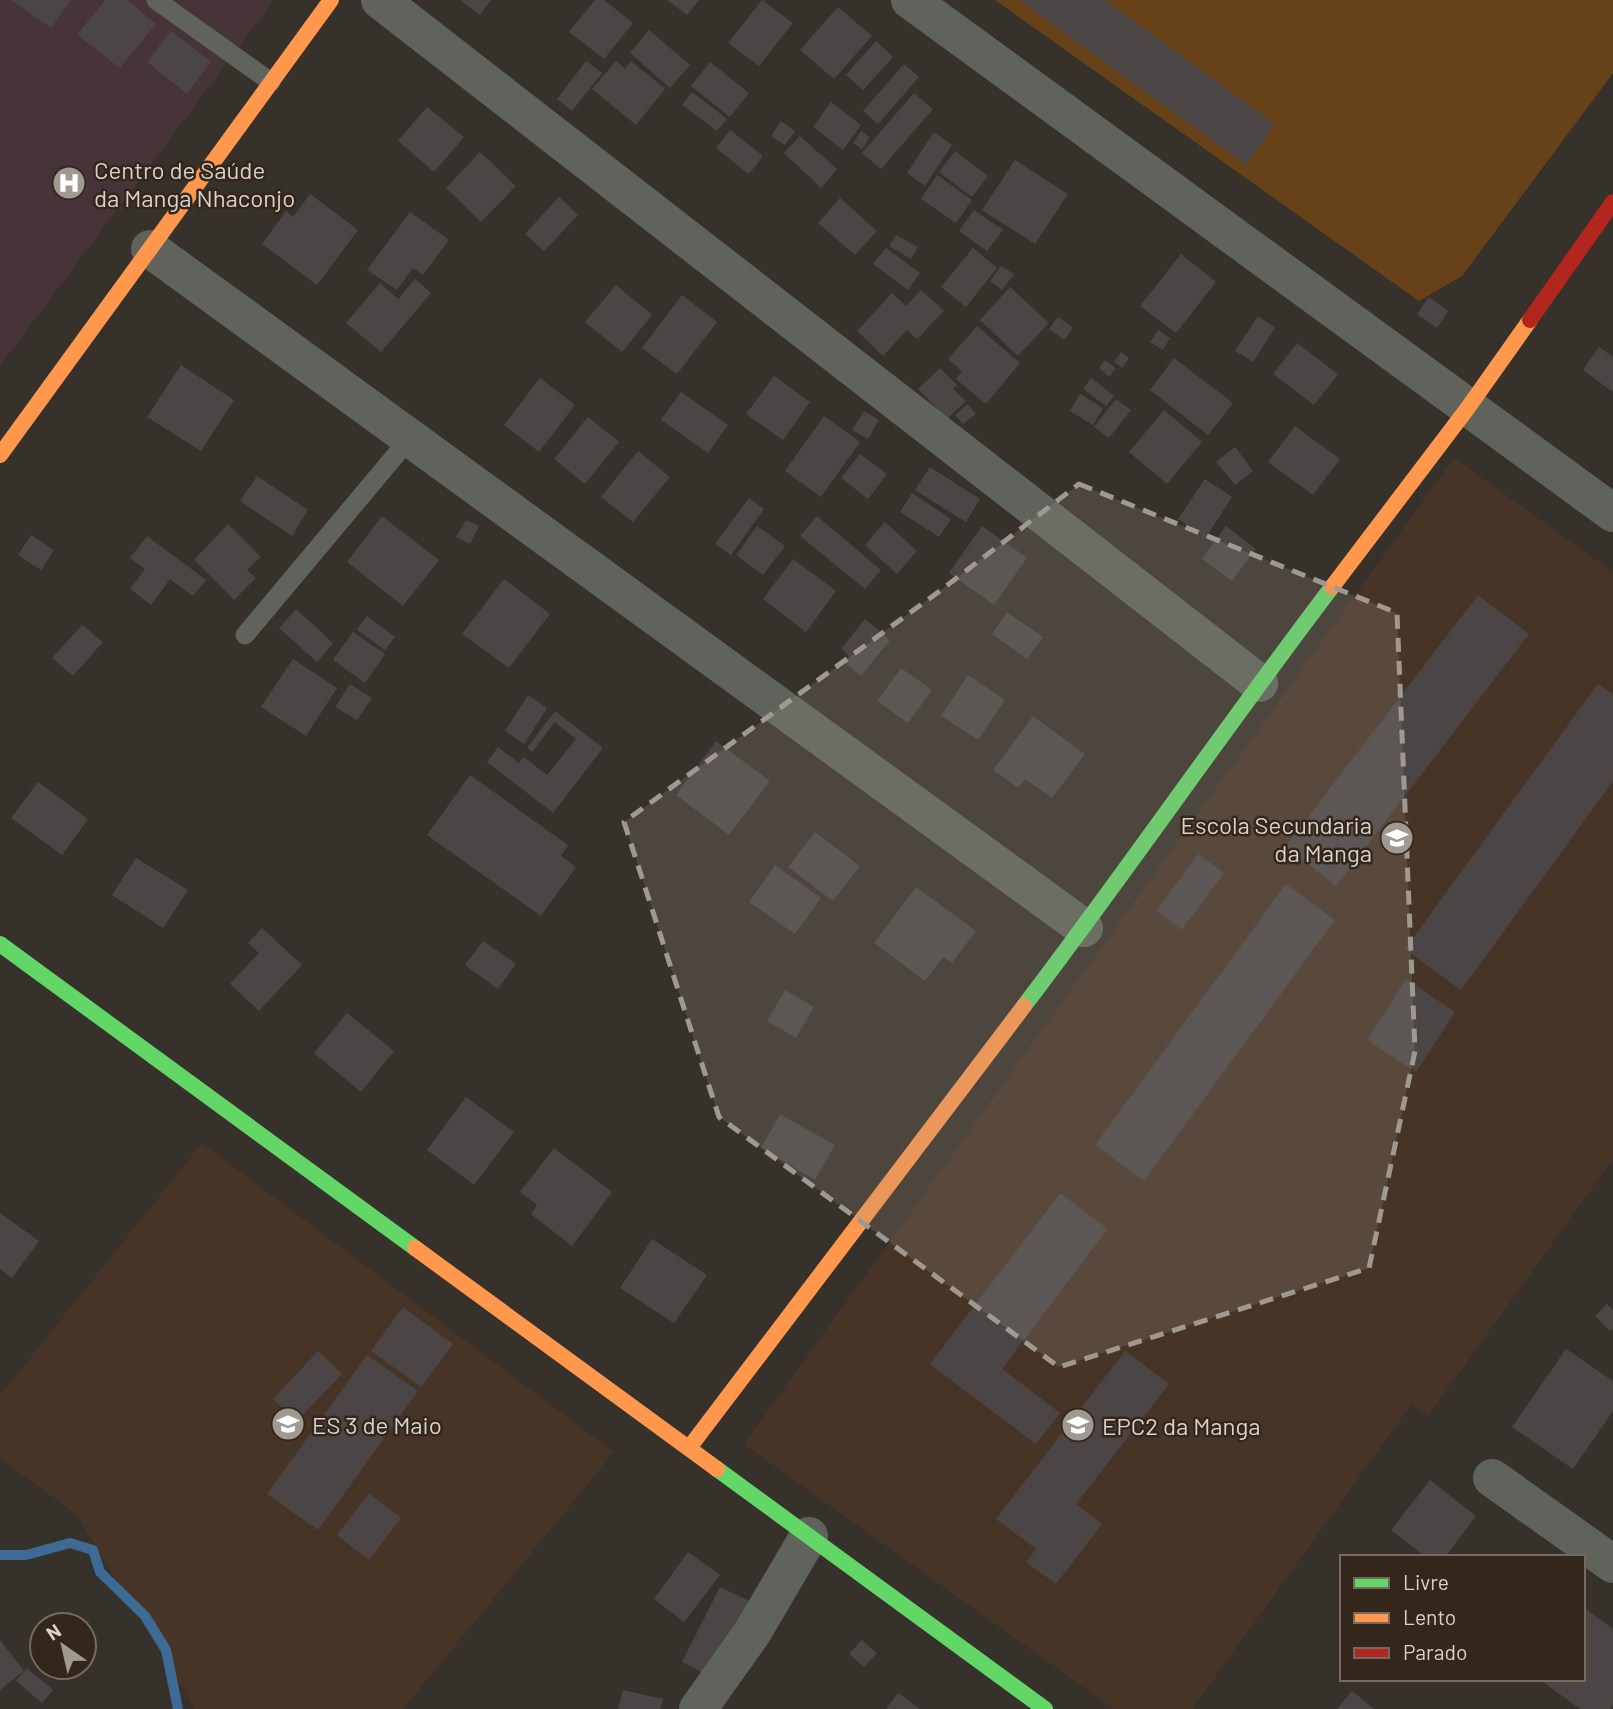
<svg xmlns="http://www.w3.org/2000/svg" width="1613" height="1709" font-family="Barlow,sans-serif">
  <rect width="100%" height="100%" fill="#37312b"/>
  <g fill="#463527">
    <polygon points="1454,458 1613,572 1613,1159 1428,1416 1411,1405 1192,1709 1114,1709 744,1444"/>
    <polygon points="202,1143 614,1452 403,1709 195,1709 76,1514 0,1458 0,1396"/>
  </g>
  <polygon fill="#463438" points="0,0 274,0 0,366"/>
  <polygon fill="#674117" points="995,0 1613,0 1613,73 1462,276 1419,301"/>
  <g fill="none" stroke-linecap="round" stroke-linejoin="round">
    <polyline stroke="#3d6b95" stroke-width="10" points="0,1555 26,1555 70,1543 93,1550 100,1572 145,1616 166,1650 178,1709"/>
  </g>
  <g fill="#4b4545">
    <polygon points="11,0 71,0 51,28"/>
    <polygon points="105,0 127,0 156,24 120,68 77,35"/>
    <polygon points="460,0 491,0 480,15"/>
    <polygon points="595,0 604,0 633,23 604,59 569,32"/>
    <polygon points="667,0 699,0 687,15"/>
    <polygon points="762,0 793,23 759,66 728,43"/>
    <polygon points="1019,0 1105,0 1275,124 1246,165"/>
    <polygon points="838,7 872,36 834,79 800,50"/>
    <polygon points="649,30 690,65 670,88 630,53"/>
    <polygon points="171,31 211,62 187,94 147,62"/>
    <polygon points="876,41 893,57 863,90 846,75"/>
    <polygon points="586,61 602,73 572,111 557,99"/>
    <polygon points="616,61 625,69 631,61 665,89 636,125 592,89"/>
    <polygon points="710,62 749,93 730,117 691,86"/>
    <polygon points="904,64 919,77 878,124 863,111"/>
    <polygon points="692,92 727,119 717,131 682,105"/>
    <polygon points="914,93 933,109 881,169 862,153"/>
    <polygon points="831,102 861,125 843,150 813,127"/>
    <polygon points="427,107 464,137 434,172 398,141"/>
    <polygon points="781,121 795,131 785,145 771,136"/>
    <polygon points="730,130 763,156 749,174 716,148"/>
    <polygon points="861,131 870,137 862,149 853,143"/>
    <polygon points="934,132 952,145 925,186 907,173"/>
    <polygon points="800,136 837,169 821,188 784,153"/>
    <polygon points="955,151 988,176 972,197 939,172"/>
    <polygon points="480,152 516,186 481,222 446,188"/>
    <polygon points="1015,160 1068,194 1035,244 982,210"/>
    <polygon points="937,175 972,200 956,223 921,199"/>
    <polygon points="310,194 358,230 317,285 262,244 286,211 293,217"/>
    <polygon points="559,197 578,215 544,251 525,234"/>
    <polygon points="840,198 877,231 855,255 818,223"/>
    <polygon points="974,210 1003,230 987,251 959,231"/>
    <polygon points="410,212 449,240 423,275 413,268 397,290 367,270"/>
    <polygon points="896,235 918,247 911,259 889,246"/>
    <polygon points="886,248 920,273 908,290 873,264"/>
    <polygon points="973,248 997,268 966,307 941,287"/>
    <polygon points="1181,254 1216,282 1176,333 1140,306"/>
    <polygon points="1001,266 1014,274 1002,290 990,281"/>
    <polygon points="415,279 431,293 381,352 346,323 380,283 398,299"/>
    <polygon points="616,285 652,315 622,352 585,322"/>
    <polygon points="1010,287 1049,323 1018,356 980,320"/>
    <polygon points="921,290 944,311 917,339 907,330 883,356 857,331 892,293 906,306"/>
    <polygon points="682,295 717,322 677,374 642,348"/>
    <polygon points="1429,297 1448,311 1437,328 1417,314"/>
    <polygon points="1258,316 1275,328 1253,362 1235,351"/>
    <polygon points="1058,317 1073,328 1064,340 1049,329"/>
    <polygon points="977,326 1020,363 986,404 956,379 962,371 948,359"/>
    <polygon points="1158,330 1170,338 1163,350 1150,342"/>
    <polygon points="1297,343 1338,374 1314,405 1273,374"/>
    <polygon points="1599,347 1613,357 1613,392 1583,370"/>
    <polygon points="1121,352 1129,358 1122,368 1114,362"/>
    <polygon points="1174,358 1233,403 1208,435 1150,390"/>
    <polygon points="1105,360 1116,368 1109,377 1099,368"/>
    <polygon points="181,365 234,400 201,451 147,417"/>
    <polygon points="940,368 957,385 953,389 966,401 947,419 918,389"/>
    <polygon points="774,376 810,402 783,440 746,414"/>
    <polygon points="540,378 575,405 539,452 504,425"/>
    <polygon points="1091,378 1114,396 1106,406 1083,389"/>
    <polygon points="681,392 728,425 708,453 661,420"/>
    <polygon points="1080,394 1103,408 1093,425 1070,411"/>
    <polygon points="1116,399 1131,410 1109,438 1094,427"/>
    <polygon points="968,404 976,414 963,424 955,415"/>
    <polygon points="1164,410 1202,442 1167,484 1129,452"/>
    <polygon points="864,411 879,420 868,439 852,430"/>
    <polygon points="824,416 860,442 821,497 785,471"/>
    <polygon points="588,417 619,442 585,484 554,459"/>
    <polygon points="1295,426 1340,459 1313,495 1268,462"/>
    <polygon points="1235,447 1253,471 1235,485 1216,462"/>
    <polygon points="638,451 670,477 633,522 601,497"/>
    <polygon points="860,454 887,474 868,499 841,478"/>
    <polygon points="930,467 980,499 966,522 915,490"/>
    <polygon points="257,476 308,510 292,536 240,501"/>
    <polygon points="1205,479 1232,497 1206,537 1178,519"/>
    <polygon points="912,493 951,519 939,537 900,512"/>
    <polygon points="749,498 764,509 731,555 715,544"/>
    <polygon points="382,516 439,560 403,606 347,562"/>
    <polygon points="817,516 881,570 865,589 800,536"/>
    <polygon points="466,520 479,526 470,544 456,537"/>
    <polygon points="885,522 917,551 897,574 865,545"/>
    <polygon points="228,524 261,557 247,570 256,578 234,600 194,560"/>
    <polygon points="757,526 785,546 763,575 736,555"/>
    <polygon points="982,526 1027,558 994,605 949,573"/>
    <polygon points="1226,526 1256,549 1232,581 1202,559"/>
    <polygon points="31,535 54,550 41,570 18,555"/>
    <polygon points="147,536 206,580 193,596 170,579 151,605 130,589 145,569 130,558"/>
    <polygon points="793,559 836,591 806,632 763,599"/>
    <polygon points="504,579 550,614 509,668 462,634"/>
    <polygon points="1478,595 1529,634 1336,886 1285,847"/>
    <polygon points="296,609 333,643 317,662 279,628"/>
    <polygon points="1007,612 1043,637 1027,659 992,634"/>
    <polygon points="367,616 395,637 385,650 357,630"/>
    <polygon points="865,619 890,640 861,676 844,662 849,656 841,649"/>
    <polygon points="82,625 103,642 73,676 52,658"/>
    <polygon points="353,632 385,654 365,683 333,660"/>
    <polygon points="293,659 337,688 306,736 261,707"/>
    <polygon points="901,668 932,690 908,723 877,701"/>
    <polygon points="968,675 1005,700 978,740 941,716"/>
    <polygon points="350,684 372,698 357,720 335,707"/>
    <polygon points="1598,684 1613,695 1613,781 1461,990 1405,949"/>
    <polygon points="528,695 547,708 524,744 505,731"/>
    <polygon points="555,711 603,748 553,813 487,762 498,747 519,763 524,757 547,775 576,739 555,722 532,752 527,748"/>
    <polygon points="1033,716 1085,754 1052,798 1025,779 1018,788 993,770"/>
    <polygon points="716,741 770,781 729,835 676,795"/>
    <polygon points="470,775 568,845 561,856 576,867 541,916 427,835"/>
    <polygon points="38,782 88,819 62,855 11,818"/>
    <polygon points="815,832 860,866 833,901 788,867"/>
    <polygon points="1198,854 1224,873 1182,930 1156,911"/>
    <polygon points="136,858 188,890 163,928 112,895"/>
    <polygon points="775,865 821,898 795,934 749,902"/>
    <polygon points="1286,884 1335,920 1144,1181 1095,1145"/>
    <polygon points="916,887 976,931 952,963 943,957 925,981 874,943"/>
    <polygon points="262,928 302,965 259,1011 230,984 259,953 248,943"/>
    <polygon points="483,941 516,964 498,989 465,965"/>
    <polygon points="1406,979 1455,1012 1416,1072 1367,1040"/>
    <polygon points="785,990 814,1007 796,1038 767,1021"/>
    <polygon points="347,1013 394,1051 361,1092 314,1053"/>
    <polygon points="466,1097 514,1132 474,1185 427,1150"/>
    <polygon points="780,1114 835,1145 815,1180 761,1148"/>
    <polygon points="554,1148 612,1192 572,1246 531,1214 537,1205 520,1192"/>
    <polygon points="1060,1193 1108,1229 1002,1369 1060,1413 1036,1444 930,1364"/>
    <polygon points="0,1213 39,1241 12,1278 0,1269"/>
    <polygon points="652,1239 707,1275 674,1323 620,1288"/>
    <polygon points="1607,1304 1613,1310 1613,1329 1610,1331 1595,1316"/>
    <polygon points="403,1307 453,1344 421,1387 371,1351"/>
    <polygon points="1566,1349 1613,1381 1613,1411 1573,1469 1512,1427"/>
    <polygon points="318,1351 342,1374 297,1421 273,1399"/>
    <polygon points="1125,1351 1169,1384 1076,1504 1102,1524 1056,1584 1026,1562 1036,1549 996,1519"/>
    <polygon points="367,1355 418,1391 318,1530 267,1494"/>
    <polygon points="1430,1480 1476,1516 1445,1557 1426,1557 1391,1530"/>
    <polygon points="369,1493 401,1518 369,1560 337,1535"/>
    <polygon points="688,1552 720,1575 684,1622 654,1599"/>
    <polygon points="720,1587 756,1604 709,1676 682,1662"/>
    <polygon points="1583,1607 1613,1629 1613,1705 1610,1709 1580,1709 1539,1679 1583,1679"/>
    <polygon points="0,1640 24,1671 0,1690"/>
    <polygon points="862,1640 877,1653 864,1667 849,1654"/>
    <polygon points="27,1668 53,1690 42,1703 16,1681"/>
    <polygon points="623,1690 663,1699 660,1709 618,1709"/>
    <polygon points="1352,1691 1374,1709 1337,1709"/>
    <polygon points="898,1693 920,1709 886,1709"/>
  </g>
  <g fill="none" stroke-linecap="round" stroke-linejoin="round">
    <g stroke="#60635b" stroke-width="19">
      <polyline points="156,0 271,82"/>
      <polyline points="245,635 410,438"/>
    </g>
    <g stroke="#60635b" stroke-width="38">
      <polyline points="380,0 1259,683"/>
      <polyline points="910,0 1613,513"/>
      <polyline points="150,249 1084,928"/>
      <polyline points="1492,1478 1613,1564"/>
      <polyline points="698,1709 752,1633 809,1536"/>
    </g>
    <g stroke="#63d668" stroke-width="16">
      <polyline points="0,944 415,1248"/>
      <path d="M1024 1006C1129 868 1227 725 1332 587"/>
      <polyline points="717,1469 1045,1709"/>
    </g>
    <g stroke="#ff974d" stroke-width="16">
      <polyline points="0,455 331,0"/>
      <polyline points="1332,587 1467,409 1530,320"/>
      <polyline points="415,1248 717,1469"/>
      <polyline points="689,1448 1024,1006"/>
    </g>
    <polyline stroke="#b3261e" stroke-width="16" points="1530,320 1613,202"/>
  </g>
  <path fill="#a09992" fill-opacity="0.2" stroke="#a09992" stroke-width="5" stroke-dasharray="14 9" stroke-linejoin="round" d="M1079 484 1397 613 1415 1051 1369 1268 1059 1367 719 1117 624 822 937 593Z"/>
  <defs>
    <symbol id="hospital-disc" viewBox="-11 -11 22 22"><circle r="9.5" fill="#a09992" stroke="#33261b"/><path d="M-5-5h3v3.5h4V-5h3V5h-3V1.5h-4V5h-3Z" fill="#fff"/></symbol>
    <symbol id="school-disc" viewBox="-11 -11 22 22"><circle r="9.5" fill="#a09992" stroke="#33261b"/><path d="M0-5L7-2L0 1L-7-2ZM-4 1L0 2.5L4 1V4Q0 6-4 4Z" fill="#fff"/></symbol>
  </defs>
  <g fill-rule="evenodd">
    <use href="#hospital-disc" x="50" y="164" width="38" height="38"/>
    <use href="#school-disc" x="1378" y="819" width="38" height="38"/>
    <use href="#school-disc" x="269" y="1405" width="38" height="38"/>
    <use href="#school-disc" x="1059" y="1406" width="38" height="38"/>
  </g>
  <g text-anchor="middle" dominant-baseline="central" stroke-width="5" stroke-linejoin="round" paint-order="stroke">
    <g font-size="24" fill="#d9d1ca" stroke="#33261b" text-anchor="start">
      <text x="94" y="169">Centro de Saúde<tspan x="94" dy="28">da Manga Nhaconjo</tspan></text>
      <text x="1372" y="824" text-anchor="end">Escola Secundaria<tspan x="1372" dy="28">da Manga</tspan></text>
      <text x="312" y="1424">ES 3 de Maio</text>
      <text x="1102" y="1425">EPC2 da Manga</text>
    </g>
  </g>
  <rect x="1340" y="1555" width="245" height="126" fill="#33261b" stroke="#756a61" stroke-width="2"/>
  <rect x="1354" y="1578" width="35" height="10" fill="#63d668" stroke="#756a61" stroke-width="2"/>
  <text x="1403" y="1590" font-size="21" fill="#d9d1ca">Livre</text>
  <rect x="1354" y="1613" width="35" height="10" fill="#ff974d" stroke="#756a61" stroke-width="2"/>
  <text x="1403" y="1625" font-size="21" fill="#d9d1ca">Lento</text>
  <rect x="1354" y="1648" width="35" height="10" fill="#b3261e" stroke="#756a61" stroke-width="2"/>
  <text x="1403" y="1660" font-size="21" fill="#d9d1ca">Parado</text>
  <g transform="translate(63 1646) rotate(326)"><circle r="33" fill="#33261b" stroke="#756a61" stroke-width="2"/>
  <path d="M0-5L12 26L0 18L-12 26Z" fill="#a09992"/>
  <text y="-10" font-size="19" font-weight="bold" text-anchor="middle" fill="#d9d1ca">N</text>
  </g>
</svg>
